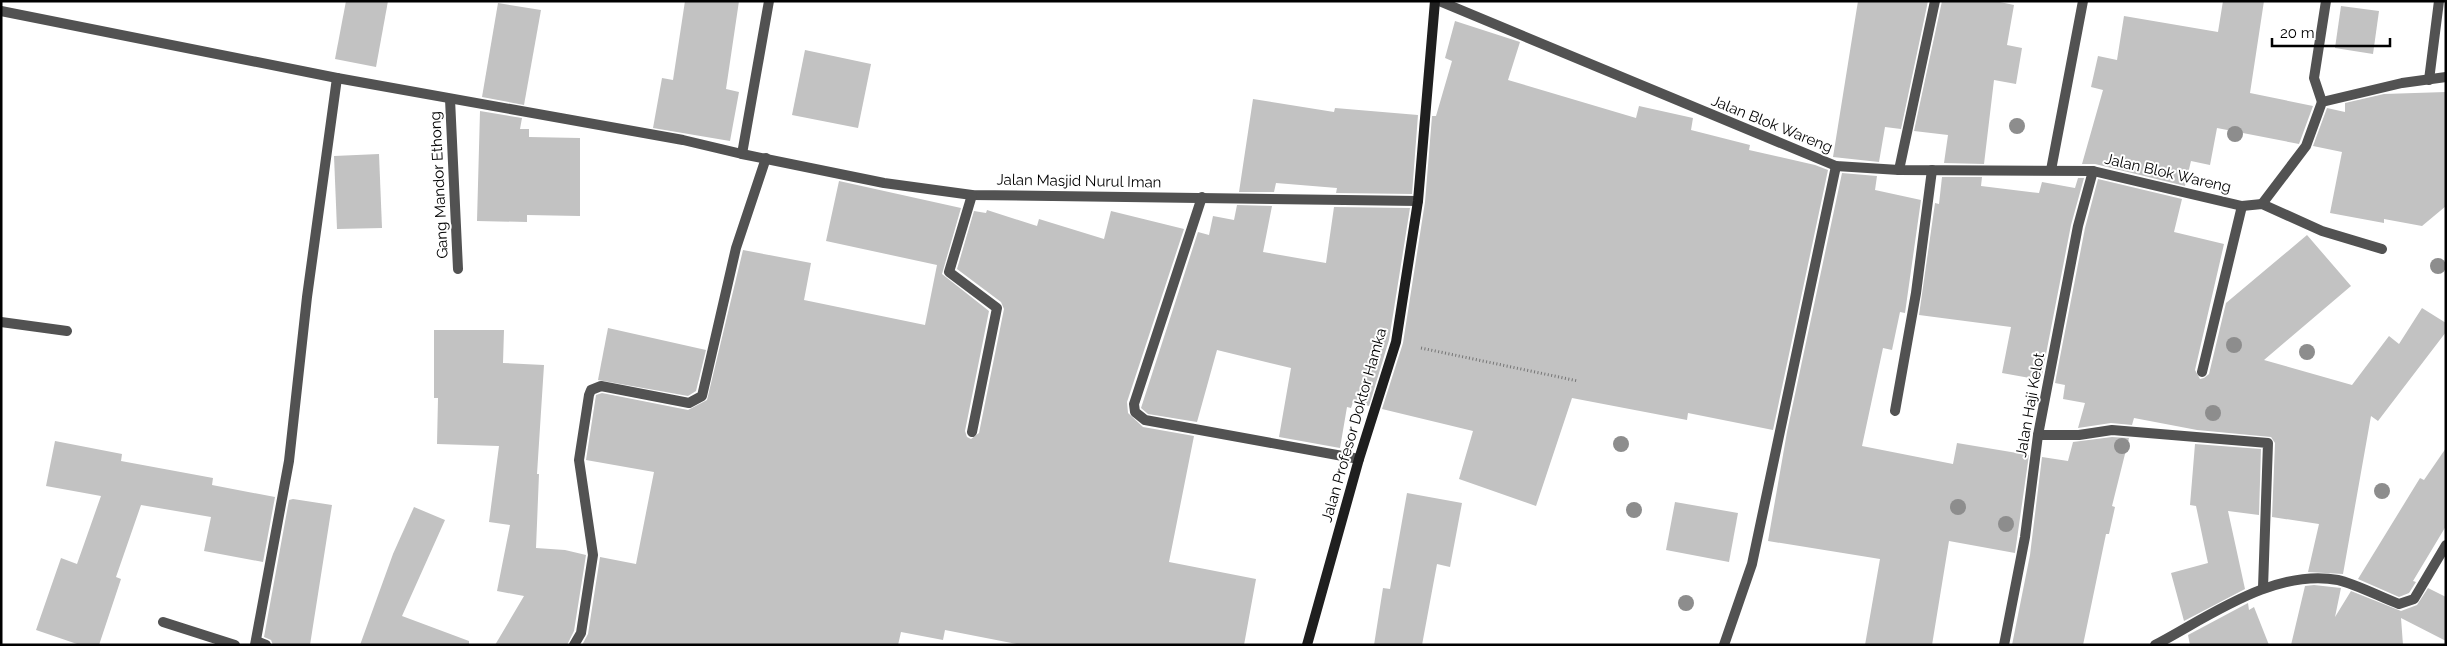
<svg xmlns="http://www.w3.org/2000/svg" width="2447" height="646" font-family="Raleway,sans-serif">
  <rect width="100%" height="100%" fill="#fff"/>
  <g fill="#c2c2c2">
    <polygon points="346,1 388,1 376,67 335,59"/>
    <polygon points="685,1 739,1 726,89 739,92 730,141 653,128 662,78 673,80"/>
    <polygon points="1858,1 1928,1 1901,129 1885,127 1879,162 1833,157"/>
    <polygon points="1942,1 1995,1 2014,5 2007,45 2022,48 2016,84 1994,80 1984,164 1944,163 1948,135 1914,131"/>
    <polygon points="2223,1 2264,1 2250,93 2313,106 2299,144 2217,128 2210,165 2191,161 2185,186 2095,164 2082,164 2103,90 2091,87 2098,56 2117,60 2124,16 2218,32"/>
    <polygon points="498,3 541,10 524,105 482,97"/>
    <polygon points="2341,6 2379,11 2373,54 2335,48"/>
    <polygon points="1455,21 1520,42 1508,80 1636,118 1639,106 1693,118 1691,130 1750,145 1749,150 1815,165 1828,170 1773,430 1688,413 1687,420 1572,398 1536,506 1459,479 1473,431 1382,409 1403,343 1425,202 1432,116 1436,116 1452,61 1445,58"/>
    <polygon points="805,50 871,64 858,128 792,115"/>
    <polygon points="2446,92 2446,206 2422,226 2384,219 2384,223 2330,213 2342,152 2313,146 2327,108 2345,112 2345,103 2384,94"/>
    <polygon points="1253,99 1334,112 1335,108 1418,115 1412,194 1336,193 1337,188 1276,183 1274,192 1239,192"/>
    <polygon points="480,111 522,118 520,129 529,129 529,137 580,138 580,216 527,215 527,222 477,221"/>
    <polygon points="379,154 382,228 337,229 334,156"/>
    <polygon points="1842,173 1877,176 1875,190 1921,200 1905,313 1900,312 1892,350 1883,348 1862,446 1953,464 1957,443 2029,455 2015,553 1949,541 1932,645 1865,645 1880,559 1768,541 1787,432"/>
    <polygon points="1942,177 1982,177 1981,186 2039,193 2042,182 2075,188 2078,178 2084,178 2071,225 2041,380 2002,373 2011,327 1919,315 1935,203 1939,204"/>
    <polygon points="2098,179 2182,199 2174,232 2224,244 2195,370 2200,379 2204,378 2209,374 2226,303 2307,235 2351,286 2264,360 2352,385 2389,336 2399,344 2422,308 2446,323 2446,332 2378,421 2371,416 2343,574 2308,572 2319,524 2272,517 2275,443 2271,437 2197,430 2134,418 2132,425 2111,423 2078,428 2085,403 2063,399 2065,385 2055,383 2085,228"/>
    <polygon points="839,181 961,208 942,274 989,311 965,431 967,437 971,439 979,433 1004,309 1001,302 957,269 974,211 986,213 987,210 1037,226 1039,219 1104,239 1111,211 1184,229 1127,402 1128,413 1143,427 1194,436 1169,562 1256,579 1244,645 1022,645 945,630 943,640 901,632 898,645 582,645 588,634 600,557 636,564 654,472 586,460 596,395 602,393 688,410 707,400 743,250 811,263 804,300 925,325 937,265 826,241"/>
    <polygon points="1237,205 1272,206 1263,252 1326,263 1334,207 1410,208 1389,340 1369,406 1353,402 1351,408 1347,407 1340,448 1279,437 1291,368 1217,350 1197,422 1148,414 1141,408 1198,232 1209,235 1213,216 1234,220"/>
    <polygon points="608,328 706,350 696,391 688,396 598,380"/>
    <polygon points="434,330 504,330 503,363 544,365 537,474 539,474 536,548 565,550 586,555 574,631 567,645 495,645 524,596 497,591 510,525 489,522 499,446 437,444 438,398 434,398"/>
    <polygon points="2112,437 2129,438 2112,506 2115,507 2109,534 2106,534 2083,645 2012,645 2030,555 2042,457 2068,461 2073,442"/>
    <polygon points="55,441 122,454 121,461 213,478 212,485 275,497 263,562 204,551 211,517 141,505 116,577 121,579 99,645 80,645 36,630 61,558 77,564 101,496 46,486"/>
    <polygon points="2195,444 2261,449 2259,515 2228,511 2245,589 2184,621 2171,573 2208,563 2196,506 2190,505"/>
    <polygon points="2446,448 2446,526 2413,581 2416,582 2409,593 2399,597 2358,579 2420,478 2424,480"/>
    <polygon points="1407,493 1462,503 1450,567 1437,564 1422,645 1374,645 1383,588 1390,589"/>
    <polygon points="293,499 332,505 310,645 273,645 271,640 264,637 289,500"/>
    <polygon points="1675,502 1738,513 1729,562 1666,550"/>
    <polygon points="414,507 445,520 402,616 469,641 469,645 360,645 393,554"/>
    <polygon points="2314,585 2341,588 2335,617 2351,591 2401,611 2417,605 2428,588 2446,597 2446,641 2401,618 2403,645 2291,645 2305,586"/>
    <polygon points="2248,603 2249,610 2254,607 2269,645 2190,645 2188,635"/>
  </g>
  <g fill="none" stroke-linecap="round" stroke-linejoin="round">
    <polyline stroke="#747474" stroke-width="3" stroke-dasharray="1 2.5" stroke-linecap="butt" points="1421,348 1578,381"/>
    <g stroke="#525252" stroke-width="10">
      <polyline points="1439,1 1836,166 1899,170 2093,171 2242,206 2262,204 2322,231 2382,249"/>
      <polyline points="1,11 337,78 683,140 742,154 769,1"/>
      <polyline points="2429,80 2439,1"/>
      <polyline points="450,99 458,269"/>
      <polyline points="2322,102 2314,78 2326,1"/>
      <polyline points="742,154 884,183 972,195 1418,201"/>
      <polyline points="1899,170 1935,1"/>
      <polyline points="2051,170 2083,1"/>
      <polyline points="972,195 949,272 997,308 972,432"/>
      <polyline points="1202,197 1134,404 1135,412 1145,420 1359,459"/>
      <polyline points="2262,204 2306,146 2322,102 2402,83 2446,77"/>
      <polyline points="1,322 67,331"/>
      <polyline points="2202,372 2242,206"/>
      <polyline points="1895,411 1916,293 1932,170"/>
      <polyline points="2038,435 2079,435 2112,430 2268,443 2263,588"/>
      <polyline points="163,622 235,645"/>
      <polyline points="256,641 266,645"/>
      <polyline points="255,645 289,461 307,297 337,78"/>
      <polyline points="574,645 581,633 593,555 579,460 589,395 591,390 601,386 689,403 702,396 736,248 766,158"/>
      <polyline points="1724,645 1752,564 1836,166"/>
      <polyline points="2004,645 2025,537 2038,435 2078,226 2093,171"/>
      <path d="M2155 645C2210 616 2275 568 2338 580 2353 583 2383 598 2399 604L2414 599 2446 545"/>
    </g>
    <polyline stroke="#1f1f1f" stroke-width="10" points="1307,645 1359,459 1396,342 1418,201 1435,1"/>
  </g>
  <g fill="#8d8d8d">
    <circle cx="2017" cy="126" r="8"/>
    <circle cx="2235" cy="134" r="8"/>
    <circle cx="2438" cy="266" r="8"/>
    <circle cx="2234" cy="345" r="8"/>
    <circle cx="2307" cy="352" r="8"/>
    <circle cx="2213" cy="413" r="8"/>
    <circle cx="1621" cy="444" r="8"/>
    <circle cx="2122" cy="446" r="8"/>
    <circle cx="2382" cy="491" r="8"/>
    <circle cx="1958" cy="507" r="8"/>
    <circle cx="1634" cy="510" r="8"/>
    <circle cx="2006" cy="524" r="8"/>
    <circle cx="1686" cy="603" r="8"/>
  </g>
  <g text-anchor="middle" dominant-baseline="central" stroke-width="4" stroke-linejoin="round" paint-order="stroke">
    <g font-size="15" fill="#000" stroke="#fff">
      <text transform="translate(1772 124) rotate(22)">Jalan Blok Wareng</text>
      <text transform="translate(2168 173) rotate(13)">Jalan Blok Wareng</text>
      <text transform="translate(1079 181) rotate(1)">Jalan Masjid Nurul Iman</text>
      <text transform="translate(439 185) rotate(-93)">Gang Mandor Ethong</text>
      <text transform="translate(2030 405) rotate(-80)">Jalan Haji Kelot</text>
      <text transform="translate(1354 425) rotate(-74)">Jalan Profesor Doktor Hamka</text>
    </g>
  </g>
  <rect width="2447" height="646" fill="none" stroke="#000000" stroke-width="5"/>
  <path d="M2272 38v8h118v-8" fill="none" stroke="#000000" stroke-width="2.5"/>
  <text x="2280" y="38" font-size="15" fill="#000000" stroke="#ffffff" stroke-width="4" paint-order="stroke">20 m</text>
</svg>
